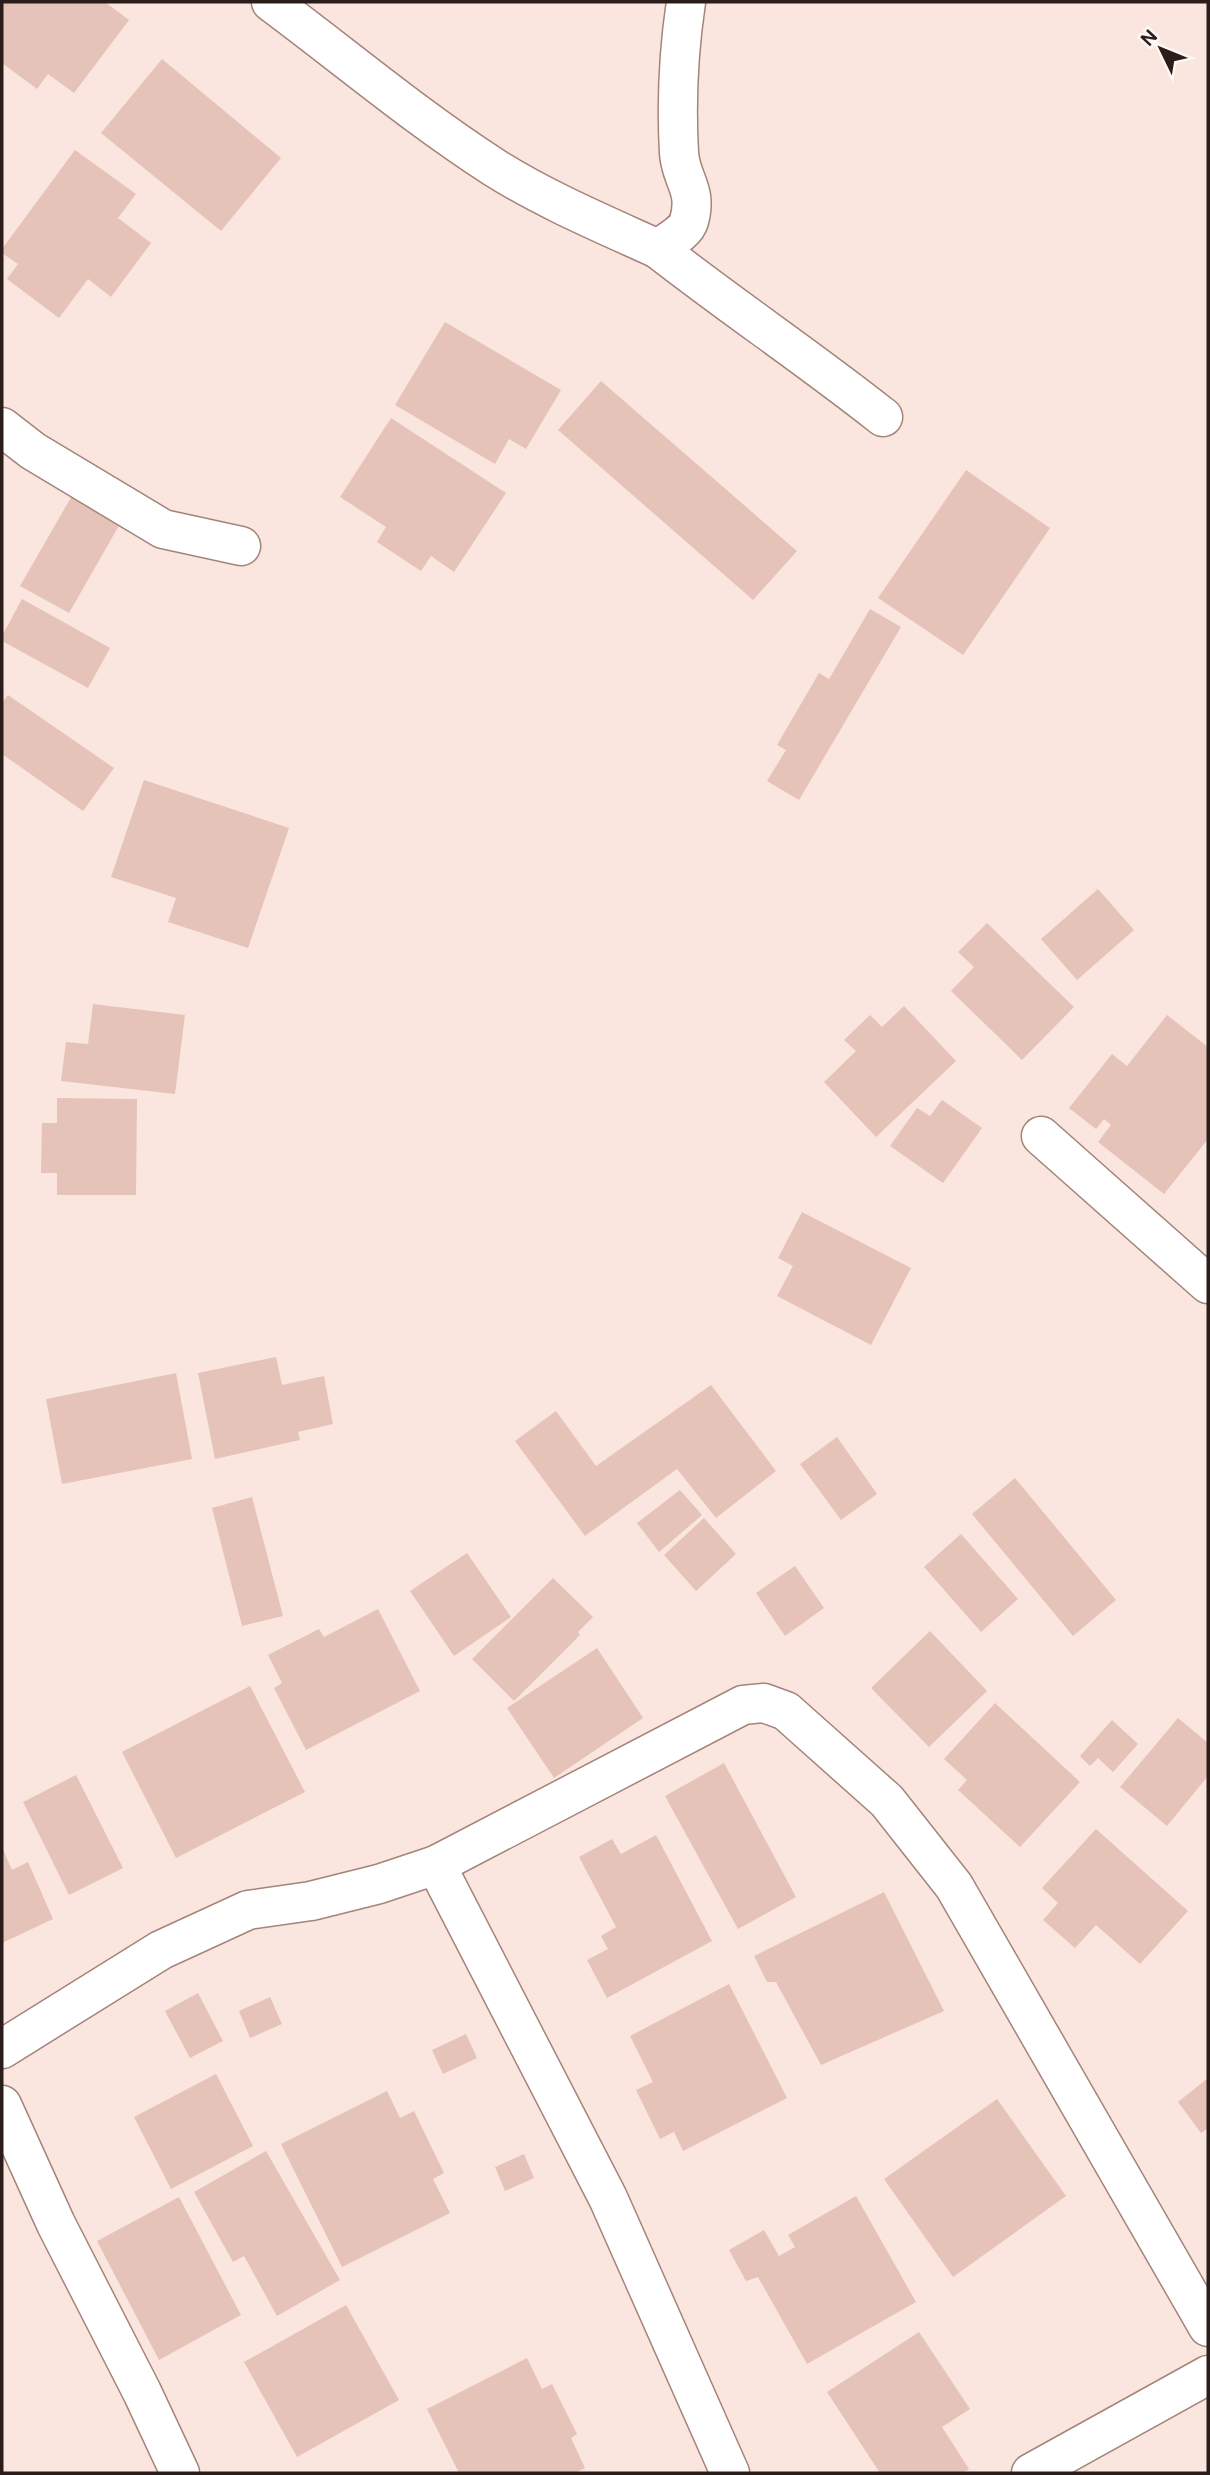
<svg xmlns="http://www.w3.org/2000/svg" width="1210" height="2475" font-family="'DM Sans',sans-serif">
  <rect width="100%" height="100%" fill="#fbe6df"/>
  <g fill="#e5c3b8">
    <polygon points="2,2 105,2 129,20 74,93 48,74 37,89 2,63"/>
    <polygon points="162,59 281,158 221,231 101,133"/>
    <polygon points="75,150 136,194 118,218 151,243 111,297 88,279 59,318 7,279 18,264 2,253 2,249"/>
    <polygon points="445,322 561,390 526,449 509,439 495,464 395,405"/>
    <polygon points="601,381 797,551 753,600 558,430"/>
    <polygon points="391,418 506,493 454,572 431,556 421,571 377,542 386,527 340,497"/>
    <polygon points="966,470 1050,528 963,655 878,598"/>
    <polygon points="73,494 121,522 69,613 20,586"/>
    <polygon points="22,599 110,648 88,688 2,641 2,636"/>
    <polygon points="870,609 901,627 799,800 767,781 786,750 777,745 819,673 829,679"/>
    <polygon points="8,695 114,768 83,811 2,754 2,703"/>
    <polygon points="144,780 289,828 248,948 168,922 176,898 111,877"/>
    <polygon points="1098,889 1134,930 1077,980 1041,939"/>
    <polygon points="987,923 1074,1007 1022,1060 951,991 974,967 958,952"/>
    <polygon points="93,1004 185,1015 175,1094 61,1081 66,1042 88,1044"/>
    <polygon points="904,1006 956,1061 876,1137 824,1082 856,1051 844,1040 870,1015 882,1027"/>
    <polygon points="1167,1015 1208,1047 1208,1139 1164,1194 1098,1142 1111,1125 1104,1119 1096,1129 1069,1108 1112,1054 1127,1066"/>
    <polygon points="57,1098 137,1099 136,1195 57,1195 57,1173 41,1173 42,1123 57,1123"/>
    <polygon points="942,1100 982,1128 943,1183 890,1146 917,1108 930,1116"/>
    <polygon points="802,1212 911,1268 871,1345 777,1296 793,1266 778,1258"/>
    <polygon points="276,1357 282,1385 324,1376 333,1424 298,1432 300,1440 215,1459 198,1373"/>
    <polygon points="176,1373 192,1459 62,1484 46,1399"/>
    <polygon points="711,1385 776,1471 716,1518 677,1469 585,1536 515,1441 556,1411 596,1466"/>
    <polygon points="837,1437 877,1494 841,1520 800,1464"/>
    <polygon points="1015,1478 1116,1600 1073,1636 972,1514"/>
    <polygon points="680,1490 702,1515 659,1552 637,1523"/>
    <polygon points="252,1497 283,1616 242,1626 212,1508"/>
    <polygon points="704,1518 736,1554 696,1591 664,1555"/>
    <polygon points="961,1534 1018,1599 981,1632 924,1567"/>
    <polygon points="467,1553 511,1617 454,1656 410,1591"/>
    <polygon points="795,1566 824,1608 785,1636 756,1593"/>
    <polygon points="553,1578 593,1617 578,1632 580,1635 514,1701 472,1659"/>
    <polygon points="378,1609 420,1691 306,1750 274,1688 282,1683 268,1655 319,1629 324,1637"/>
    <polygon points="930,1631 987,1691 929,1747 871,1688"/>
    <polygon points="597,1648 643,1718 554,1778 507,1708"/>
    <polygon points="250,1686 305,1792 176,1858 122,1752"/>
    <polygon points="995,1703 1080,1782 1020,1847 958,1790 967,1780 944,1759"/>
    <polygon points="1178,1718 1208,1743 1208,1776 1167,1826 1120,1787"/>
    <polygon points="1112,1720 1138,1744 1113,1772 1098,1758 1090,1766 1080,1756"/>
    <polygon points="724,1763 796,1897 738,1929 665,1796"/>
    <polygon points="76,1775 123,1868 69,1895 23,1802"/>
    <polygon points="1096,1829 1188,1911 1140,1964 1096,1925 1075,1948 1043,1920 1058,1903 1042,1888"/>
    <polygon points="656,1835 712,1941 607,1998 587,1960 608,1949 601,1936 616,1927 579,1857 612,1839 621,1854"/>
    <polygon points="2,1847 12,1870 28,1862 53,1919 2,1943"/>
    <polygon points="884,1892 944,2011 821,2065 776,1982 767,1982 754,1956"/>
    <polygon points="729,1984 787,2098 683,2151 674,2132 660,2139 636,2090 653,2082 630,2036"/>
    <polygon points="198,1993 223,2041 190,2058 165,2011"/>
    <polygon points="270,1997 282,2024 250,2038 239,2011"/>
    <polygon points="466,2034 477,2058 443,2074 432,2050"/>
    <polygon points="216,2074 253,2146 171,2189 134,2117"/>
    <polygon points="1208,2078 1208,2128 1201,2133 1178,2102"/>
    <polygon points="387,2091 400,2118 414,2111 444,2173 433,2179 450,2213 342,2267 281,2144"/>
    <polygon points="997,2099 1066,2196 953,2277 884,2179"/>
    <polygon points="266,2151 340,2280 277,2316 244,2256 233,2262 194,2192"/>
    <polygon points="524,2154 534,2178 505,2191 495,2167"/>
    <polygon points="856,2196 916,2302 807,2364 758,2277 746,2281 729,2250 764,2230 779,2256 795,2247 788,2235"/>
    <polygon points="179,2197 241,2315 159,2360 97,2241"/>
    <polygon points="346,2305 399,2400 297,2457 244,2362"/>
    <polygon points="919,2332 970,2409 942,2427 969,2469 963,2473 880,2473 827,2392"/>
    <polygon points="527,2358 542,2389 552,2384 577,2434 571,2438 585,2468 575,2473 459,2473 427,2409"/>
  </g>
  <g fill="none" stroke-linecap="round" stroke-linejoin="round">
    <defs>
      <g id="street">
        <path d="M271 2C345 57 417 118 495 168 546 200 603 224 658 249 667 242 686 232 689 221 698 189 681 181 679 153 676 99 678 55 686 2"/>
        <path d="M658 249C732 307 810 359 883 417"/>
        <polyline points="2,427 33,451 163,529 241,546"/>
        <polyline points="1041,1136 1208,1284"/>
        <polyline points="436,1865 608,2198 730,2473"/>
        <polyline points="2,2049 161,1950 248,1910 311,1901 379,1884 436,1865 743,1705 764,1703 786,1711 887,1801 954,1886 1208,2327"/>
        <polyline points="2,2105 56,2224 142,2392 180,2473"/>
        <polyline points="1031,2473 1208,2375"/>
      </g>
    </defs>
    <use href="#street" stroke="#a48479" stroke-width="41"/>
    <use href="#street" stroke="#fff" stroke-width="38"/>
  </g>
  <rect width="1210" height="2475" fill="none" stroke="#2b1e1a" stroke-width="7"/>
  <g transform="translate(1161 49) rotate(313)" stroke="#fef7f4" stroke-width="5" paint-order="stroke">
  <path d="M0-5L12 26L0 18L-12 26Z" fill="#2b1e1a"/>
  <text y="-10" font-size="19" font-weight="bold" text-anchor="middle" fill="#2b1e1a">N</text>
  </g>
</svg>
